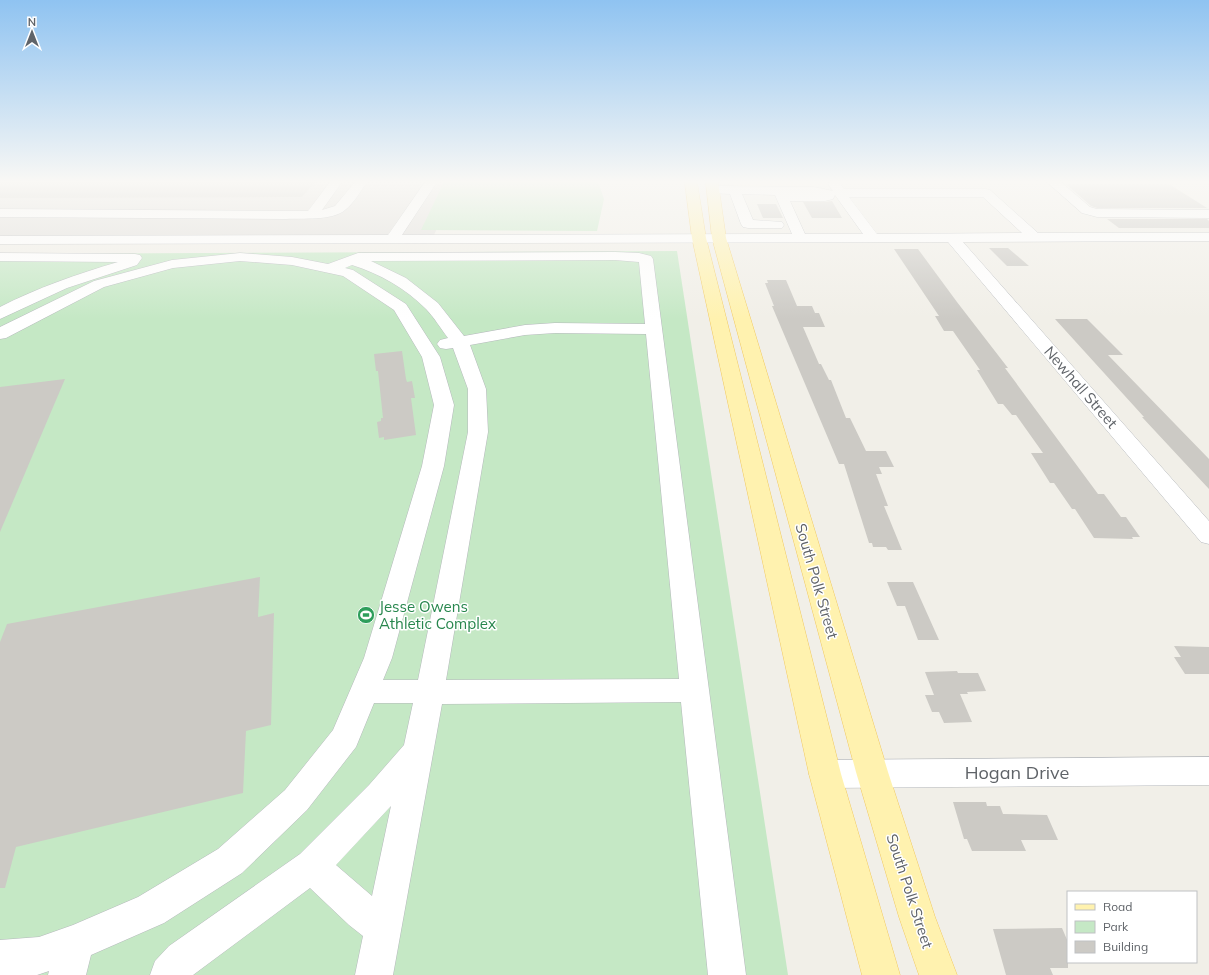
<svg xmlns="http://www.w3.org/2000/svg" width="1209" height="975" font-family="Mulish,sans-serif">
  <rect width="100%" height="100%" fill="#f1efe8"/>
  <polygon fill="#fef7e0" points="731,182 831,182 833,185 732,186"/>
  <polygon fill="#e0deda" points="0,182 457,182 434,235 0,236"/>
  <g fill="#c5e8c5">
    <polygon points="444,182 598,182 604,199 597,231 421,230"/>
    <polygon points="677,251 788,975 0,975 0,254"/>
  </g>
  <g fill="#cccac5">
    <polygon points="0,182 315,182 302,197 0,198"/>
    <polygon points="1066,184 1169,184 1207,208 1097,208 1091,206"/>
    <polygon points="832,201 842,218 812,218 803,202 825,202"/>
    <polygon points="757,204 776,204 783,218 763,218"/>
    <polygon points="1107,219 1207,219 1209,221 1209,228 1119,228"/>
    <polygon points="989,248 1008,248 1029,266 1007,266"/>
    <polygon points="894,249 918,249 957,302 1008,368 1005,368 1098,494 1104,494 1121,517 1126,517 1140,537 1132,537 1133,539 1094,538 1075,509 1072,509 1054,483 1050,483 1031,453 1043,453 1016,415 1012,415 1003,404 998,404 977,370 980,370 953,331 944,331 935,316 939,316"/>
    <polygon points="767,280 786,280 797,306 812,306 815,313 819,313 825,327 803,327 819,364 821,364 829,380 831,380 846,418 850,418 866,451 886,451 894,467 879,467 882,474 876,474 888,506 884,506 902,550 888,550 886,547 873,547 872,543 869,543 844,464 839,464 772,306 774,306 765,283 768,283"/>
    <polygon points="1055,319 1087,319 1123,355 1108,355 1209,459 1209,489 1142,417 1144,417"/>
    <polygon points="402,351 406,379 407,382 412,381 415,398 411,398 416,435 384,440 384,437 379,438 377,422 381,421 381,418 383,418 378,371 376,371 374,354"/>
    <polygon points="65,379 0,532 0,387"/>
    <polygon points="260,577 258,617 274,613 271,725 246,731 243,793 16,847 5,888 0,888 0,642 7,624"/>
    <polygon points="887,582 913,582 939,640 918,640 905,606 897,606"/>
    <polygon points="1174,646 1209,647 1209,674 1185,674 1174,657 1181,657"/>
    <polygon points="957,671 958,673 978,673 986,691 967,692 968,694 960,694 972,722 944,723 939,712 932,712 925,695 934,695 925,672"/>
    <polygon points="953,802 986,802 987,806 1000,806 1003,814 1047,815 1058,840 1021,840 1026,851 972,851 967,839 964,839"/>
    <polygon points="1062,928 1068,942 1068,968 1050,968 1053,975 1006,975 993,929"/>
  </g>
  <g fill="none" stroke-linecap="round" stroke-linejoin="round">
    <defs>
      <g id="minor">
        <path d="M330 182H342L322 210 335 206 355 182H367C360 192 354 203 345 210 332 221 302 218 286 219L0 217V209L308 211Z"/>
        <path d="M425 182H437L402 235 792 234 775 195 742 194 753 220 782 222 784 225 782 228H748L743 227 741 224 730 194 710 193 708 190 710 187 714 186 814 187 833 191 828 184 829 182H839L844 189H986L990 190 1038 233H1209V241L963 242 1209 521V544L1201 542 948 242 0 244V236L388 235ZM835 195 863 234H805L790 201H825L833 199ZM849 197H983L1022 233 877 234Z"/>
        <polygon points="1047,182 1061,182 1090,207 1097,209 1209,210 1209,218 1097,217 1082,213"/>
        <path d="M615 252 639 253 651 256 653 259 746 975H708L681 702 442 704 393 975H355L363 936 349 925 310 888 193 975H150L155 961 169 946 300 854 369 785 404 745 413 703H374L356 747 307 810 242 873 164 923 91 955 86 975H48L49 971 37 975H0V940L39 937 73 925 138 897 218 849 285 790 333 730 364 658 422 466 434 405 422 357 394 310 343 276 292 265 240 261 173 268 104 287 6 338 0 339V327L94 281 172 260 240 253 292 257 328 264 358 253ZM615 260 639 262 645 324 555 323 525 325 464 336 438 303 406 278 371 261ZM352 265C380 274 405 288 426 309 434 317 441 329 448 338L440 340 437 344 440 348 446 349 453 348 468 389V432L418 680H383L392 658 444 466 454 405 440 357 406 304 353 270 345 268ZM555 333 646 334 679 679 446 680 488 432 486 389 470 345 525 335ZM391 806 372 896 336 865Z"/>
        <path d="M0 253 135 254 140 255 142 258 137 265 67 288 0 319V307C37 288 77 274 118 262L0 261Z"/>
        <polygon points="1209,757 1209,785 825,788 814,784 809,774 814,764 825,760"/>
      </g>
      <g id="major">
        <polygon points="685,182 697,182 706,238 841,774 900,975 862,975 809,774 692,238"/>
        <polygon points="706,182 718,182 726,238 888,772 935,917 957,975 919,975 899,917 856,772 712,238"/>
      </g>
    </defs>
    <use href="#minor" stroke="#b5b8bc" stroke-width="1"/>
    <use href="#major" stroke="#f2c960" stroke-width="1"/>
    <use href="#minor" fill="#fff" fill-rule="evenodd"/>
    <use href="#major" fill="#fff2af" fill-rule="evenodd"/>
  </g>
  <linearGradient id="sky" x2="0" y2="1"><stop stop-color="#8fc3f1"/><stop offset="0.57" stop-color="#f9f8f5"/><stop offset="1" stop-color="#f9f8f5" stop-opacity="0"/></linearGradient>
  <rect width="1209" height="319" fill="url(#sky)"/>
  <defs>
    <symbol id="stadium-disc" viewBox="-11 -11 22 22"><circle r="9.5" fill="#2e9e5b" stroke="#fff"/><path d="M0-5a6.5 5 0 1 0 0 10a6.5 5 0 1 0 0-10ZM-3.5-1.8h7v3.6h-7Z" fill="#fff"/></symbol>
  </defs>
  <g fill-rule="evenodd">
    <use href="#stadium-disc" x="356" y="605" width="20" height="20"/>
  </g>
  <g text-anchor="middle" dominant-baseline="central" stroke-width="3" stroke-linejoin="round" paint-order="stroke">
    <g font-size="15" fill="#5f6368" stroke="#fff">
      <text transform="translate(1081 387) rotate(49)">Newhall Street</text>
      <text transform="translate(817 581) rotate(74)">South Polk Street</text>
      <text transform="translate(910 891) rotate(72)">South Polk Street</text>
    </g>
    <g font-size="15" fill="#27864d" stroke="#fff" text-anchor="start">
      <text x="379" y="606">Jesse Owens<tspan x="379" dy="17">Athletic Complex</tspan></text>
    </g>
    <g font-size="18" fill="#5f6368" stroke="#fff">
      <text x="1017" y="772">Hogan Drive</text>
    </g>
  </g>
  <rect x="1067" y="891" width="130" height="72" fill="#ffffff" stroke="#bfc1c3"/>
  <rect x="1075" y="904" width="20" height="6" fill="#fff2af" stroke="#bfc1c3"/>
  <text x="1103" y="911" font-size="12" fill="#5f6368">Road</text>
  <rect x="1075" y="921" width="20" height="12" fill="#c5e8c5" stroke="#bfc1c3"/>
  <text x="1103" y="931" font-size="12" fill="#5f6368">Park</text>
  <rect x="1075" y="941" width="20" height="12" fill="#cccac5" stroke="#bfc1c3"/>
  <text x="1103" y="951" font-size="12" fill="#5f6368">Building</text>
  <g transform="translate(32 32)" stroke="#ffffff" stroke-width="3" paint-order="stroke">
  <path d="M0-3L7 15L0 10L-7 15Z" fill="#5f6368"/>
  <text y="-6" font-size="11" font-weight="bold" text-anchor="middle" fill="#5f6368">N</text>
  </g>
</svg>
